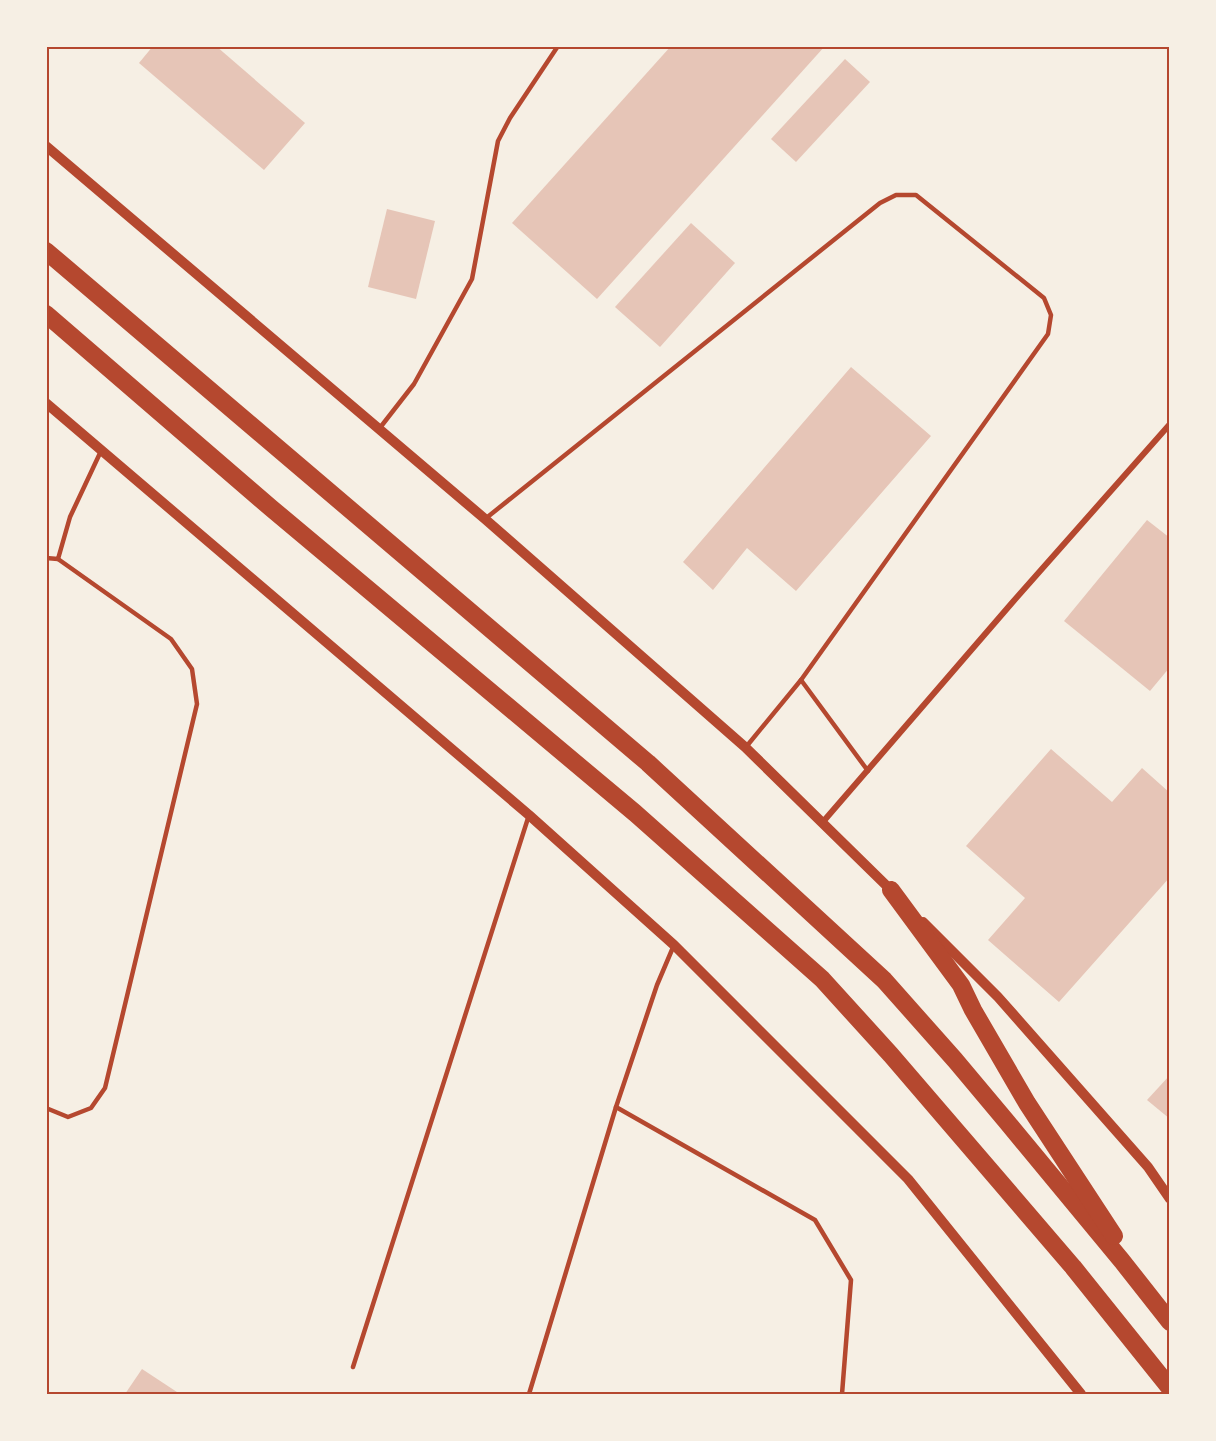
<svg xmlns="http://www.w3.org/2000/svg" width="1216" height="1441" font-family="Lora,serif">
  <rect width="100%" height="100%" fill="#f6efe4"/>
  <g fill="#e6c5b7">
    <polygon points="153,46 216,46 305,123 264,170 139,63"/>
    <polygon points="671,46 825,46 597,299 512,223"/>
    <polygon points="845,59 870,82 796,162 771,139"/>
    <polygon points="387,209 435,221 416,299 368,287"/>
    <polygon points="691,223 735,263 660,347 615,307"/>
    <polygon points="851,367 931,436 796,591 747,548 713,590 683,562"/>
    <polygon points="1147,520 1170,538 1170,667 1150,691 1064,621"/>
    <polygon points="1051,749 1112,802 1142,768 1170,793 1170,877 1059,1002 988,940 1025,898 966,846"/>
    <polygon points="1170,1075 1170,1119 1147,1100"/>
    <polygon points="142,1369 180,1394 125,1394"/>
  </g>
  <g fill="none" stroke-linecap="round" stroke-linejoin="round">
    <g stroke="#b5482f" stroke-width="4.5">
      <polyline points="379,429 414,384 472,279 498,141 510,118 558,46"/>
      <polyline points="485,519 880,203 896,195 916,195 1044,298 1051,315 1048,334 801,680 746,747"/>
      <polyline points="46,558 58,559 70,517 101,451"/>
      <polyline points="801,680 868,771"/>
      <polyline points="616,1107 815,1220 851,1280 842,1394"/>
      <polyline points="46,1108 68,1117 91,1108 105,1088 197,704 192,669 171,639 58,559"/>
      <polyline points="353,1367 529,815"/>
      <polyline points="529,1394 616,1107 657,985 674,945"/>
    </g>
    <polyline stroke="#b5482f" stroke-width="6" points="822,823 1011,604 1170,424"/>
    <g stroke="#b5482f" stroke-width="10">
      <polyline points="46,146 485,519 745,747 895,894"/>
      <polyline points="46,403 529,815 674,945 908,1179 1081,1394"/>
      <polyline points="923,922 998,997 1148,1167 1170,1199"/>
    </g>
    <g stroke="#b5482f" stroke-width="18">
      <polyline points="46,251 648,763 884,980 955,1060 1007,1122 1122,1261 1170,1322"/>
      <polyline points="46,314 271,508 635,813 822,979 891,1055 1073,1267 1170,1388"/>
      <polyline points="891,890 961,985 973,1010 1027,1103 1114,1236"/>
    </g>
  </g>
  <rect width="1216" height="1441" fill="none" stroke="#f6efe4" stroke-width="96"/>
  <rect x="48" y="48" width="1120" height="1345" fill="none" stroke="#b5482f" stroke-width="2"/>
</svg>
